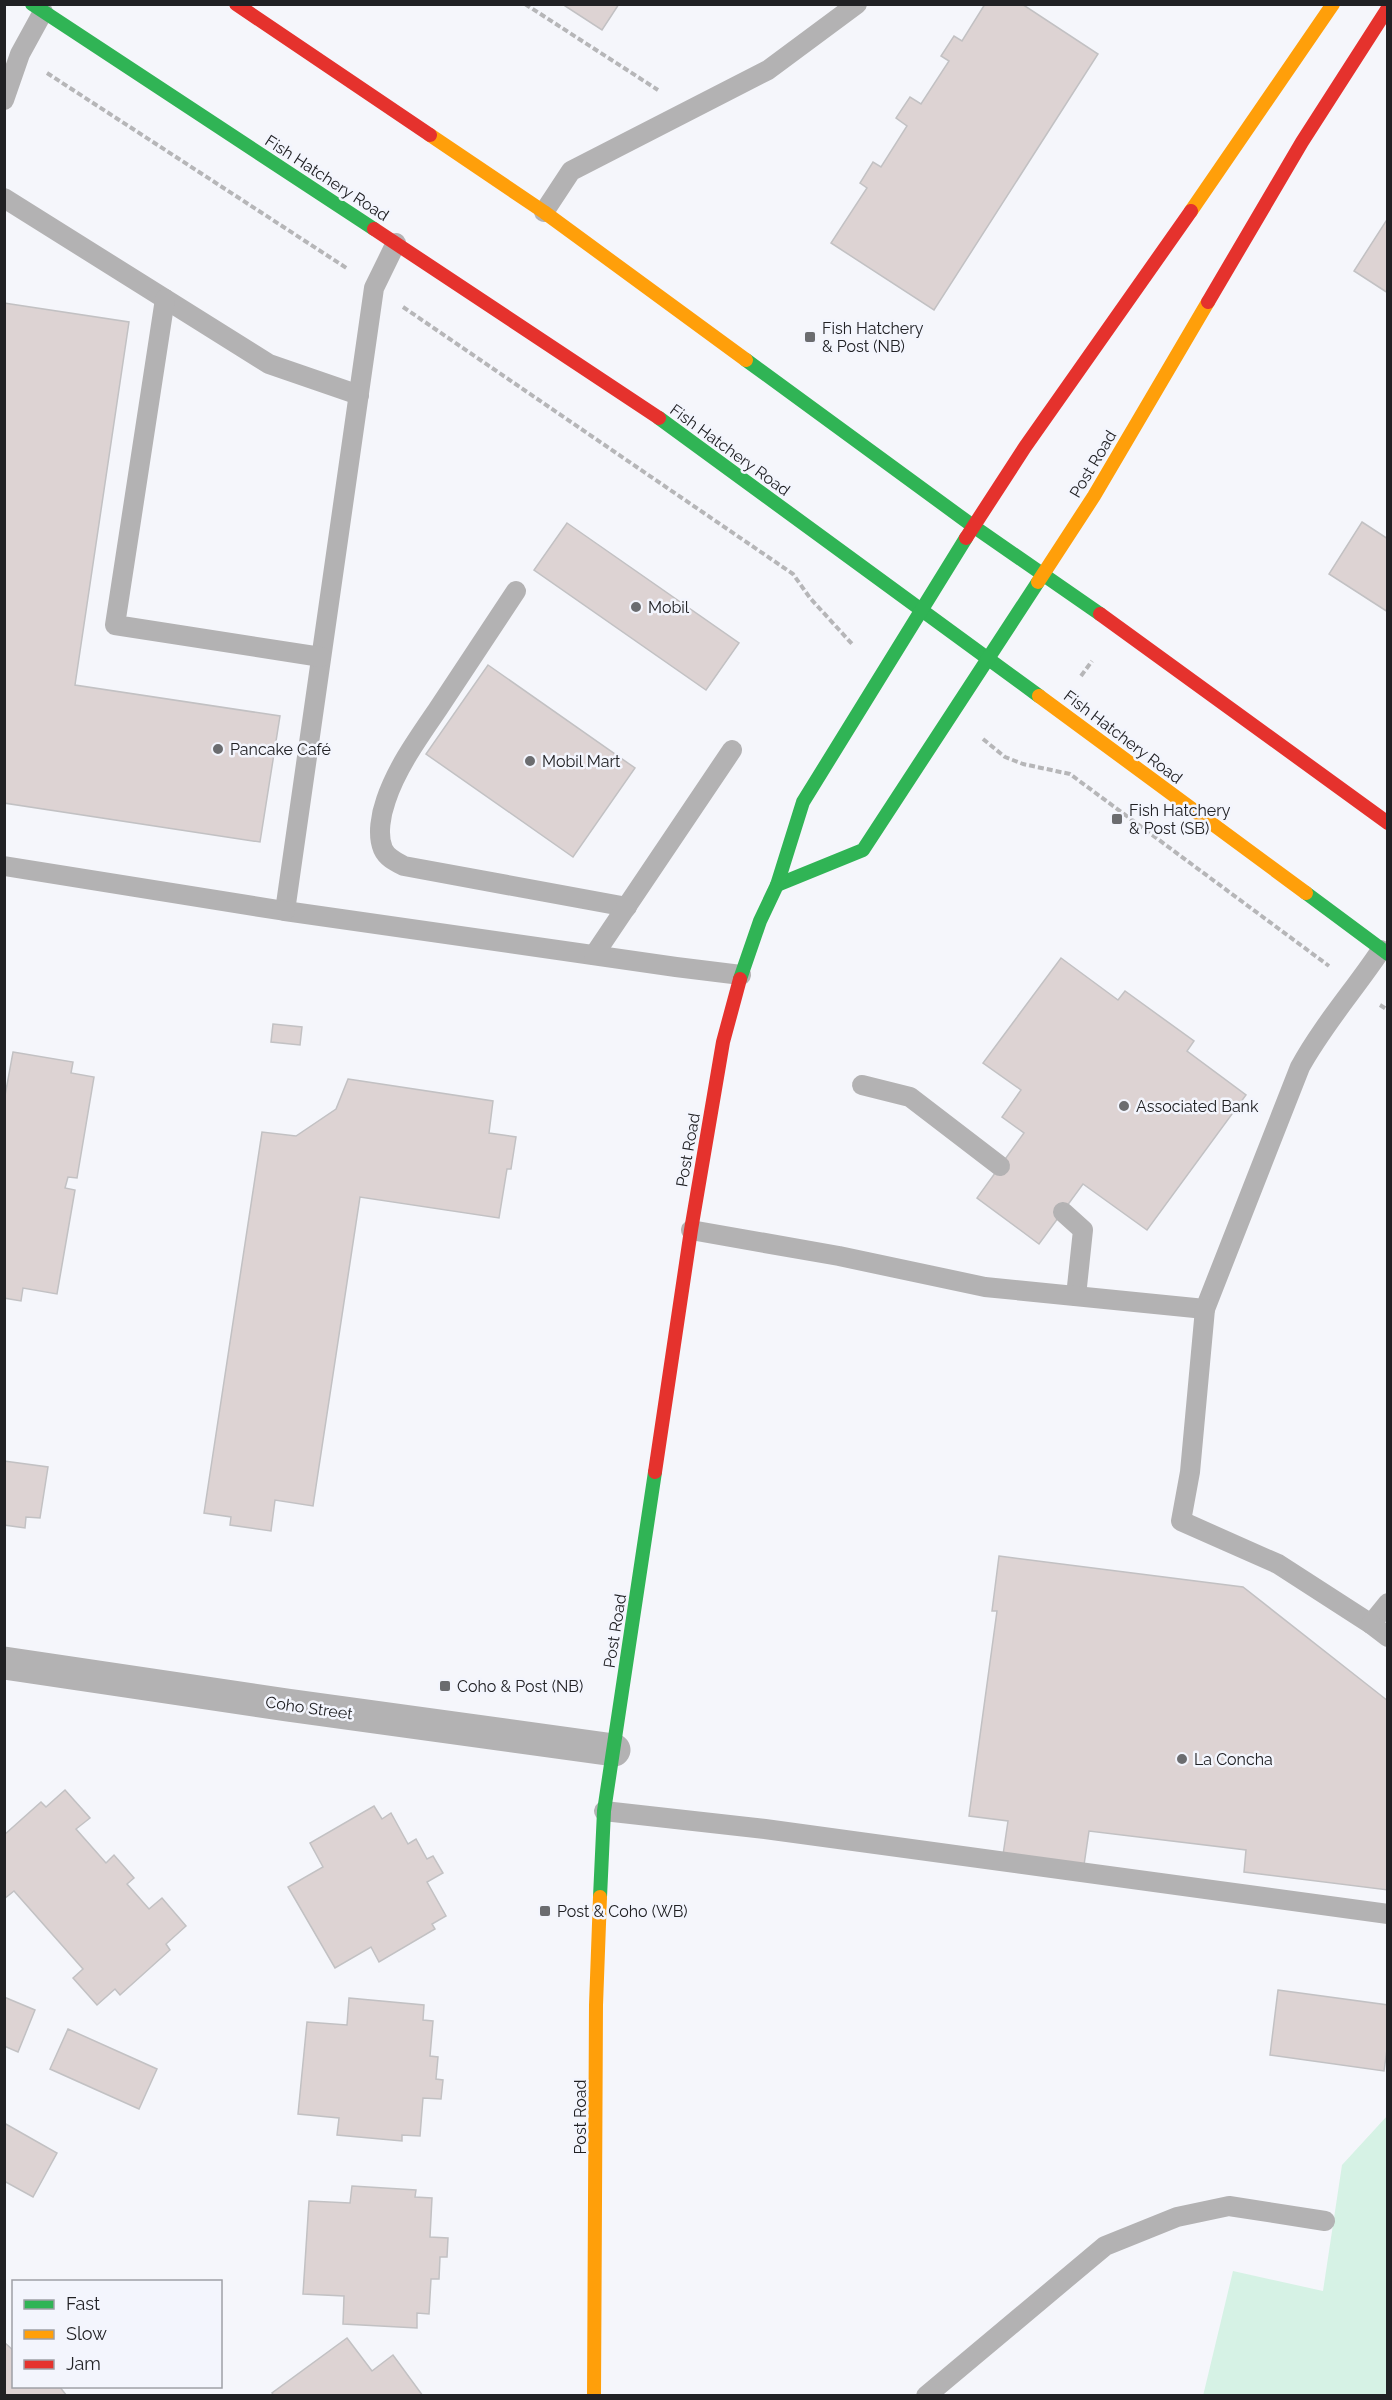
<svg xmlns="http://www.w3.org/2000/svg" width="1392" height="2400" font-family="Raleway,sans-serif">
  <rect width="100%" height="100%" fill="#f5f6fb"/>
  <polygon fill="#d6f2e5" points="1387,2116 1387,2395 1203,2396 1233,2271 1323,2291 1342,2165"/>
  <g fill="#ddd3d3" stroke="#c2c1c3" stroke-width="1.5">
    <polygon points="562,4 619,4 602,30"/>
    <polygon points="985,4 1022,4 1098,54 934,310 831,243 867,188 860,183 873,162 881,167 907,126 896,118 910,97 921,104 949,61 941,56 954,36 962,41"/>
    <polygon points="1388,218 1388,293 1354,271"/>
    <polygon points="4,303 129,322 75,685 280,716 260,842 4,803"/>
    <polygon points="1362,522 1388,539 1388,612 1329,574"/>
    <polygon points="567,523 739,643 706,690 534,570"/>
    <polygon points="488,665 635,768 573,857 426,754"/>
    <polygon points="1061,958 1118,1000 1125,991 1194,1041 1187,1051 1246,1095 1147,1230 1083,1184 1039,1244 977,1198 1024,1133 1002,1117 1021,1090 983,1063"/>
    <polygon points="273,1024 302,1027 300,1045 271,1042"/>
    <polygon points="13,1052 73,1062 71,1073 94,1077 77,1178 68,1177 65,1188 75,1190 57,1294 23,1288 21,1301 4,1298 4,1101"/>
    <polygon points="348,1079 493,1101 489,1133 516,1137 511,1169 507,1169 499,1218 360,1197 313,1506 275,1500 271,1531 230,1525 231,1517 204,1513 262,1132 296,1136 336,1109"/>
    <polygon points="4,1461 48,1467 40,1518 26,1517 25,1528 4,1525"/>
    <polygon points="999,1556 1243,1587 1388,1701 1388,1890 1244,1872 1246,1850 1089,1831 1084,1865 1003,1855 1008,1821 969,1816 997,1611 992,1611"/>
    <polygon points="65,1790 90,1818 76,1829 106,1863 114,1855 134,1878 127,1884 149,1909 162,1898 186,1926 166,1944 170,1950 120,1995 115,1989 97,2005 73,1978 83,1969 14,1891 4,1899 4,1835 41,1802 46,1807"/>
    <polygon points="374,1806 382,1819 391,1813 408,1844 416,1839 427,1859 433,1856 443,1873 427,1882 446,1916 432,1924 435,1929 379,1962 371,1947 335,1968 288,1887 323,1867 310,1843"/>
    <polygon points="1278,1990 1388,2005 1388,2042 1384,2071 1270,2055"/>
    <polygon points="4,1997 35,2010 18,2052 4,2046"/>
    <polygon points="349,1998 424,2005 423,2020 433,2021 430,2056 438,2057 436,2079 443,2080 441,2099 423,2098 420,2136 402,2135 402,2141 337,2135 339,2118 298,2114 307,2022 347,2025"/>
    <polygon points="68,2029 157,2069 139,2109 50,2069"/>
    <polygon points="4,2123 57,2153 33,2197 4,2181"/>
    <polygon points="352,2186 416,2190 415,2197 432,2198 430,2237 448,2238 447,2257 440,2257 439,2279 431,2279 429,2314 417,2313 417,2328 343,2324 344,2296 303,2294 309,2201 350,2203"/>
    <polygon points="347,2338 372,2371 393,2355 423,2396 274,2396 272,2393"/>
    <polygon points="4,2342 14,2351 14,2386 59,2386 67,2396 4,2396"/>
  </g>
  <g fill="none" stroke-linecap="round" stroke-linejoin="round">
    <g stroke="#b6b6b8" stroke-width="4" stroke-dasharray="6 3" stroke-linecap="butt">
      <polyline points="525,4 658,90"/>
      <polyline points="47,73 348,269"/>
      <polyline points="403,307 793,574 810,598 853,645"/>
      <polyline points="1081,676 1092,661"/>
      <polyline points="983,739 1005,757 1023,764 1070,774 1329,966"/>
      <polyline points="1380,1005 1388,1010"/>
    </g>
    <g stroke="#b3b2b3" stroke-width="20">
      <polyline points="4,100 20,54 43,12"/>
      <polyline points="4,198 269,364 359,395"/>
      <polyline points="544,212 571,171 768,70 857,4"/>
      <polyline points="396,243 374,288 285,911 676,967 741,975"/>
      <polyline points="165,299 115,625 321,657"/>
      <path d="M516 591C490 630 464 669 438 709 419 737 397 767 386 800 381 814 377 835 383 849 387 858 396 862 404 866L627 907"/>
      <polyline points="4,866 285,911"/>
      <polyline points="594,955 732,750"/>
      <polyline points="862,1085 910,1097 1000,1166"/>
      <polyline points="1063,1212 1083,1230 1076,1296"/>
      <path d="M691 1230 839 1256 985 1287 1205 1309 1300 1067C1323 1025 1355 989 1381 950"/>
      <polyline points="1205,1309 1190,1472 1181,1521 1278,1564 1371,1624 1388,1603"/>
      <polyline points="1371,1624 1388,1637"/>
      <polyline points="604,1811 765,1829 1388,1914"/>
      <polyline points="926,2396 1105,2246 1177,2217 1229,2206 1325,2221"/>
    </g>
    <polyline stroke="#b3b2b3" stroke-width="33" points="4,1663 287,1705 614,1750"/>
    <g stroke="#30b455" stroke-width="14">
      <polyline points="32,4 374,229"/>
      <polyline points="746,360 973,526 1100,614"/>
      <polyline points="659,418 1039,696"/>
      <polyline points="777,885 863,850 1038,582"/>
      <polyline points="1306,893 1388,954"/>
      <polyline points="740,979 760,921 777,885 803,802 966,538"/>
      <polyline points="600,1897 604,1811 655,1472"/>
    </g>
    <g stroke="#ff9f0a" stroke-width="14">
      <polyline points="430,135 544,212 746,360"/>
      <polyline points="1191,211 1333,4"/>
      <polyline points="1038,582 1094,496 1208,302"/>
      <polyline points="1039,696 1306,893"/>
      <polyline points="594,2396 596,2005 600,1897"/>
    </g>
    <g stroke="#e5322d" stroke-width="14">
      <polyline points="236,4 430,135"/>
      <polyline points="374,229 659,418"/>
      <polyline points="1208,302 1302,142 1388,8"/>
      <polyline points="966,538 1025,447 1191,211"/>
      <polyline points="1100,614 1388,823"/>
      <polyline points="655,1472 691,1230 723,1042 740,979"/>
    </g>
  </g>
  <g fill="#6b6c6f" stroke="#f3f5fd" stroke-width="2">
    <rect x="804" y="331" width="12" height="12" rx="3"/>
    <circle cx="636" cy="607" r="6"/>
    <circle cx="218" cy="749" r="6"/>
    <circle cx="530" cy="761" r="6"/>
    <rect x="1111" y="813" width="12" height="12" rx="3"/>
    <circle cx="1124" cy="1106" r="6"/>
    <rect x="439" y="1680" width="12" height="12" rx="3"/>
    <circle cx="1182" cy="1759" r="6"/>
    <rect x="539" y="1905" width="12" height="12" rx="3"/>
  </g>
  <g text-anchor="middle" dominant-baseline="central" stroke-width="5" stroke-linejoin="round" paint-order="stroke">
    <g font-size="16" fill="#212124" stroke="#f3f5fd">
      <text transform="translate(327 178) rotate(33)">Fish Hatchery Road</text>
      <text transform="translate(730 450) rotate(36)">Fish Hatchery Road</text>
      <text transform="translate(1093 464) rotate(-59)">Post Road</text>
      <text transform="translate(1123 737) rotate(37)">Fish Hatchery Road</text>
      <text transform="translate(688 1150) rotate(-80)">Post Road</text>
      <text transform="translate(615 1631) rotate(-81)">Post Road</text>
      <text transform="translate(309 1708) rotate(8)">Coho Street</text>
      <text transform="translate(580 2117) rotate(-90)">Post Road</text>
    </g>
    <g font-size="16" fill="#212124" stroke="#f3f5fd" text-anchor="start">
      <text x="822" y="328">Fish Hatchery<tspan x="822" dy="18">&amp; Post (NB)</tspan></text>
      <text x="648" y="607">Mobil</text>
      <text x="230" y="749">Pancake Café</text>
      <text x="542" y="761">Mobil Mart</text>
      <text x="1129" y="810">Fish Hatchery<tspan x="1129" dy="18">&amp; Post (SB)</tspan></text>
      <text x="1136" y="1106">Associated Bank</text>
      <text x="457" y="1686">Coho &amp; Post (NB)</text>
      <text x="1194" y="1759">La Concha</text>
      <text x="557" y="1911">Post &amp; Coho (WB)</text>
    </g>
  </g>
  <rect width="1392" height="2400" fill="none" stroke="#212124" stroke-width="12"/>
  <rect x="12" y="2280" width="210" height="108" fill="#f3f5fd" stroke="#9fa0a6" stroke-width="1.5"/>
  <rect x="24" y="2300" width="30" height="9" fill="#30b455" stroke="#9fa0a6" stroke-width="1.5"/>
  <text x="66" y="2310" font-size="18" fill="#212124">Fast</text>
  <rect x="24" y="2330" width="30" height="9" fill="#ff9f0a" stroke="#9fa0a6" stroke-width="1.5"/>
  <text x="66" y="2340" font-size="18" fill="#212124">Slow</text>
  <rect x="24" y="2360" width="30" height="9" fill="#e5322d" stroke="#9fa0a6" stroke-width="1.5"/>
  <text x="66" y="2370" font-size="18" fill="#212124">Jam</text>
</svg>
